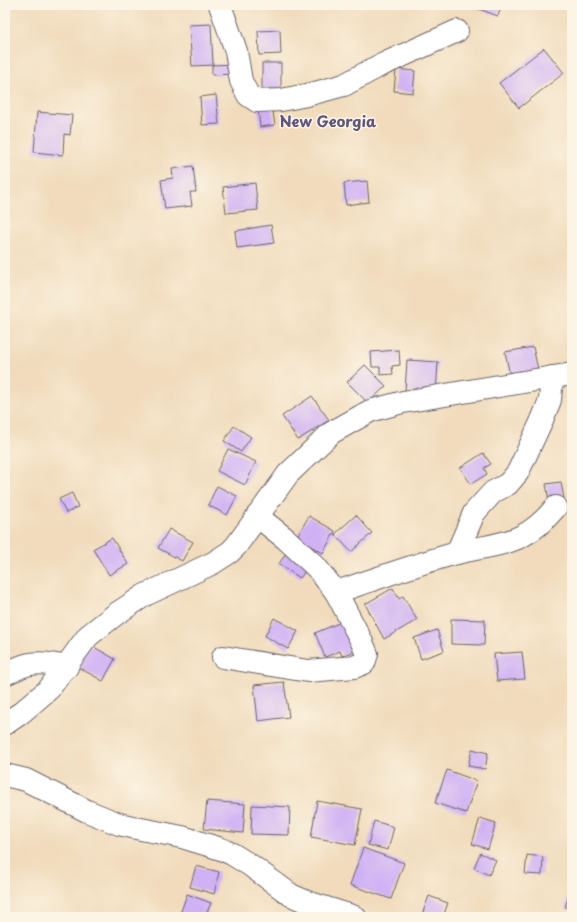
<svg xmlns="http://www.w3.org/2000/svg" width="577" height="922" font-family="'Playpen Sans',sans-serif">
  <rect width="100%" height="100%" fill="#fcf5e5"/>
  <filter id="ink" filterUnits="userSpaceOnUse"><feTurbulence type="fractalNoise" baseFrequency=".025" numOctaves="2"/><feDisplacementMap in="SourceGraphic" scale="8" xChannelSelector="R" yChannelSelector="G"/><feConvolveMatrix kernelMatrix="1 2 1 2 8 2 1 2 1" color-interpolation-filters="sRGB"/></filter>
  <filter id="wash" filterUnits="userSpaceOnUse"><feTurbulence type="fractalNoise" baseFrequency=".012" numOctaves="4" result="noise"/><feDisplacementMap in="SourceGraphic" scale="16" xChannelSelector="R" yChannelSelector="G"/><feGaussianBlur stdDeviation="0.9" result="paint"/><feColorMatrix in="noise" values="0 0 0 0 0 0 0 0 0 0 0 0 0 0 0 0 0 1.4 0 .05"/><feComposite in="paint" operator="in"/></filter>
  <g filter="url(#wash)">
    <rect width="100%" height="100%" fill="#f1dbbc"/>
    <g id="blocks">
      <g fill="#d0b2f4">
        <polygon points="271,5 279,5 274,9"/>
        <polygon points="474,5 502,5 498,16 473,7"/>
        <polygon points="211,24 213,65 192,66 189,25"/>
        <polygon points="280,30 281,54 259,55 258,31"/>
        <polygon points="544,48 564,73 519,108 499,83"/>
        <rect x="262" y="63" width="19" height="26"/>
        <polygon points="235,64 235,74 212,75 212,65"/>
        <polygon points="396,69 415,71 413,93 394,91"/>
        <polygon points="216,95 219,124 202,125 200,97"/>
        <polygon points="272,106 275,125 260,127 258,108"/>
        <polygon points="37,112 72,115 70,135 64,134 63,155 34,152"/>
        <polygon points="193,166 196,192 190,192 192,206 165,209 161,180 173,178 172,169"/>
        <polygon points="367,181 369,202 346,205 344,183"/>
        <polygon points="255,183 258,210 226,213 223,187"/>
        <polygon points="271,225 274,243 237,248 235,231"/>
        <polygon points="533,347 539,374 511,380 505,352"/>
        <polygon points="399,350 400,365 392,366 393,374 380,375 380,367 372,367 371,352"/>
        <polygon points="407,360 438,362 436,393 405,391"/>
        <polygon points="365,365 386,386 368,403 347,382"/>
        <polygon points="312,396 329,420 298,440 282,416"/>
        <polygon points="234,426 251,437 241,452 224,441"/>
        <polygon points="228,449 256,462 245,485 217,471"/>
        <polygon points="483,453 491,464 484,468 487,474 471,484 460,468"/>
        <polygon points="561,482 564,499 549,501 546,484"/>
        <polygon points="217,486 237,496 227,515 208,505"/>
        <polygon points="72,493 78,507 66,513 59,499"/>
        <polygon points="356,515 372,533 351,552 335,534"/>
        <polygon points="309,516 335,531 323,553 296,538"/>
        <polygon points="169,529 193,542 182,561 158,548"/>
        <polygon points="112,538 128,564 109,575 93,549"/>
        <polygon points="288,550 310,565 300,578 279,564"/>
        <polygon points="393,588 399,599 403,596 417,620 384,639 365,604"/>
        <polygon points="274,618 298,631 288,649 265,636"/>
        <polygon points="451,619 485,620 484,645 451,644"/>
        <polygon points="346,620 358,650 342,656 340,651 325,657 315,633"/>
        <polygon points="437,630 444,651 421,659 414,638"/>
        <polygon points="87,643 115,659 103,681 74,665"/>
        <polygon points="522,652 525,679 497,681 494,654"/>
        <polygon points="284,682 289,717 258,721 254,685"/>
        <polygon points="472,749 488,753 485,769 468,766"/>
        <polygon points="447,770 477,781 466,813 435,803"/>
        <polygon points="207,801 245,804 243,833 204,829"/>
        <polygon points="317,801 362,809 355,845 311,837"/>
        <polygon points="252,805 290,807 289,835 251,834"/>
        <polygon points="480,818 496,823 488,849 472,844"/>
        <polygon points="374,821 394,827 388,850 368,845"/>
        <polygon points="363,848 404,863 391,899 350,885"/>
        <polygon points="480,853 496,860 489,875 474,868"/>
        <polygon points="527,855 543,857 542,875 525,874"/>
        <polygon points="196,866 219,872 214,894 190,887"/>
        <polygon points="572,888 572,910 565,907"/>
        <polygon points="187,894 211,903 205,917 179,917"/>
        <polygon points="429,896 448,903 443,917 421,917"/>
        <polygon points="527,914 536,917 525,917"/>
      </g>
    </g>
  </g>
  <g filter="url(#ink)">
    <use href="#blocks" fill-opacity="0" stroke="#6a6368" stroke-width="1"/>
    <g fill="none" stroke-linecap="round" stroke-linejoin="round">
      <defs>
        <g id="minor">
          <polyline points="220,5 236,51 241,81 248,95 257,101 281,100 307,95 344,85 377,67 457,31"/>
          <polyline points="457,553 474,513 493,492 508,484 518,472 542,420 550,400 552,377"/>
          <path d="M336 592C376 579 416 564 457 553 479 547 502 546 522 536 536 529 546 519 556 507"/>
          <polyline points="223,657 308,671 354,667 364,663 367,654 361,640 336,592 316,567 286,539 257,516"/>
          <path d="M5 674C11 672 17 668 23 666 37 661 52 664 67 667"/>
          <polyline points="5,724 21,713 49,689 88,636 116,614 145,595 213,563 230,552 236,546 288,474 331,433 370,411 403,402 572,374"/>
          <polyline points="5,775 26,780 87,811 119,824 141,829 182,837 221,849 232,854 250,865 291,895 307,902 355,917"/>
        </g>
      </defs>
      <use href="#minor" stroke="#6a6368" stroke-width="24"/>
      <use href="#minor" stroke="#fff" stroke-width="22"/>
    </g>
  </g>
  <g text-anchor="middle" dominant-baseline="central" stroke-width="3" stroke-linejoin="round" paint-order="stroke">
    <g font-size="15" font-weight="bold" fill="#5f547c" stroke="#fcf5e5">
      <text x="328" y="120">New Georgia</text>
    </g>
  </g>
  <rect width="577" height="922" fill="none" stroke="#fcf5e5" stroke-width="20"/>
</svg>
